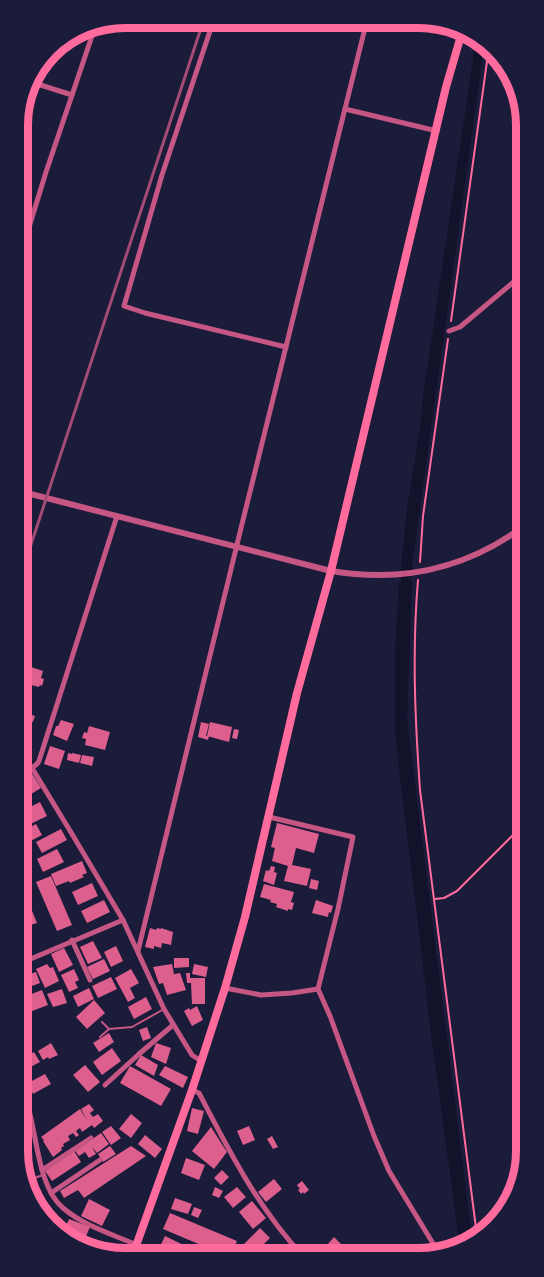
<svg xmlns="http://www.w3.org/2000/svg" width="544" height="1277" font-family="'DM Sans',sans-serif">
  <rect width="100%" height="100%" fill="#1b1b3a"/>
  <g fill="#12122b">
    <polygon points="476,39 485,45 483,54 412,565 401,566 407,509 420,427 424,390"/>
    <polygon points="412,582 407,720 472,1239 460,1247 432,1041 395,734 395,649 399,583"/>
  </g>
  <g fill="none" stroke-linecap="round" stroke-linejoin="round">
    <polyline stroke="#12122b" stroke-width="10" points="405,594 408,553"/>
  </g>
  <g fill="#dd5f8e">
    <polygon points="31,667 43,671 41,678 44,679 42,686 40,685 39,687 31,685 32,683 27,681"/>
    <polygon points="20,689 30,692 25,708 20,707"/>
    <polygon points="22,712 35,716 33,722 30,721 27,730 20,727 20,719"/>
    <polygon points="61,720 74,724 67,741 53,735 56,726 58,726"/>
    <polygon points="201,722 209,724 206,736 209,736 208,740 198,737"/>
    <polygon points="210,722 232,727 229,742 207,736"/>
    <polygon points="89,726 110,732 105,750 85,745 86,739 82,738 84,732 87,733"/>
    <polygon points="234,729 239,730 237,739 232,738"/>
    <polygon points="50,746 65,751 59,769 44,764"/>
    <polygon points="68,753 72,754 72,753 81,755 79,763 67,760"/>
    <polygon points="82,755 94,757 92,766 80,763"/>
    <polygon points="31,772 41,788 26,797 20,786 25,783 22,777"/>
    <polygon points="40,802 47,816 20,829 20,812"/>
    <polygon points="277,823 319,834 314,853 296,848 292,865 311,869 307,886 284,881 288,866 272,861 275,848 271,847"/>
    <polygon points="36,824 42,835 25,844 21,832"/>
    <polygon points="61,829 67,840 42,853 36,842"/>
    <polygon points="23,848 28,859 21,862 21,849"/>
    <polygon points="57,849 64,862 43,872 37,859"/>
    <polygon points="82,861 87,873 82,875 84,877 70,883 69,881 56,886 51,874"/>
    <polygon points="271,866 275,867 274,872 277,873 274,885 263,881 266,870 269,871"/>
    <polygon points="23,867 29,879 21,882 21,868"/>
    <polygon points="51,876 72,925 57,931 36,882"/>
    <polygon points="311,879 319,881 317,890 309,888"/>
    <polygon points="92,883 98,896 78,905 72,892"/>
    <polygon points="264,884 294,892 291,902 294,903 292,910 288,909 288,911 276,907 277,904 270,902 271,900 260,897"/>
    <polygon points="21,889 23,889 37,923 24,927 21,919"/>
    <polygon points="104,900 110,912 87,923 81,911"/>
    <polygon points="316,900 333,906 331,913 329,912 328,917 312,913"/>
    <polygon points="150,928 156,930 157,928 161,929 161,928 173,932 171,945 162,943 161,948 154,946 154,949 145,947"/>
    <polygon points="24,934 29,945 22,947 21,936"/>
    <polygon points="93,941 102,958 88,964 80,947"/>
    <polygon points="116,946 123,961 111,967 104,952"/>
    <polygon points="64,948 73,965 59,972 51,954"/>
    <polygon points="174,958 189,958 189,967 174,968"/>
    <polygon points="104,959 110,971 93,979 87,967"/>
    <polygon points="47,964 50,968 53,967 59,981 45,988 36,969"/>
    <polygon points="172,964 174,974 170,975 180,973 186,990 167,995 163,983 159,984 153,967"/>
    <polygon points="194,964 208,967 206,977 192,974"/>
    <polygon points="74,969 79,980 75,982 78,988 69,992 61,975"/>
    <polygon points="131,969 139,983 130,988 135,998 128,1002 115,978"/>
    <polygon points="36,972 40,983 32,986 27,975"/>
    <polygon points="186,973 190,973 190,978 205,978 205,1004 192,1004 191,983 187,983"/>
    <polygon points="111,977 117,989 98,998 92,986"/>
    <polygon points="89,988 94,999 78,1007 73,996"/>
    <polygon points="62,989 67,1003 53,1007 47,994"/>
    <polygon points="42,990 48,1005 27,1013 21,998"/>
    <polygon points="146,997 152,1009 134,1019 128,1007"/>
    <polygon points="94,1000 105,1013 87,1029 76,1017"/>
    <polygon points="197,1006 203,1020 192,1026 184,1011 189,1008 190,1010"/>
    <polygon points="24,1018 29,1031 21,1034 21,1019"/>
    <polygon points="147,1027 151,1038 143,1041 139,1030"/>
    <polygon points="109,1033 114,1042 99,1052 93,1043"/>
    <polygon points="51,1043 58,1055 49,1059 48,1057 43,1060 38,1051"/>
    <polygon points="156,1043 171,1048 166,1064 151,1057"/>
    <polygon points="112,1048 121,1061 102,1075 93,1062"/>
    <polygon points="34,1052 40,1062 21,1072 21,1060"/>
    <polygon points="141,1055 158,1065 154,1076 135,1065"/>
    <polygon points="85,1065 100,1082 88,1092 73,1075"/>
    <polygon points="130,1066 171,1089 161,1106 120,1083"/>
    <polygon points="165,1066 188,1077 183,1088 159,1075"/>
    <polygon points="45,1074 51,1084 33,1094 28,1083"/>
    <polygon points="89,1104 94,1110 90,1113 93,1117 98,1114 103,1121 94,1128 92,1125 82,1132 80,1128 76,1131 79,1135 76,1137 73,1133 68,1136 70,1140 63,1144 64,1146 61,1148 62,1150 53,1157 43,1141 44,1140 41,1137 80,1109 87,1120 81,1109"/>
    <polygon points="192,1108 204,1111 198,1134 187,1131"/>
    <polygon points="131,1114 142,1123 131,1138 119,1129"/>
    <polygon points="111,1126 121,1138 111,1145 102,1132"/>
    <polygon points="249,1126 255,1140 243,1145 237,1131"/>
    <polygon points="211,1127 227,1152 214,1169 192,1151"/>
    <polygon points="101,1133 109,1144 97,1153 92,1147 96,1154 89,1158 85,1152 79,1156 75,1151"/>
    <polygon points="145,1135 162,1149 155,1158 138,1144"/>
    <polygon points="272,1136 278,1147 273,1149 267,1139"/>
    <polygon points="110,1146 116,1154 103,1162 98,1154"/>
    <polygon points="131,1146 146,1156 84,1198 78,1190 64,1198 60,1191"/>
    <polygon points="74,1151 81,1162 52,1181 45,1171"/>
    <polygon points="186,1158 205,1165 199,1180 181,1173"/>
    <polygon points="31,1163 34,1174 22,1177 22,1166"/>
    <polygon points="222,1170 229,1177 221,1185 214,1178"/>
    <polygon points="274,1179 282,1189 266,1202 258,1192"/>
    <polygon points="302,1181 309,1190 304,1194 303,1192 301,1194 298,1190 300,1189 297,1185"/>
    <polygon points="215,1187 223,1191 219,1198 212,1195"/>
    <polygon points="237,1187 246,1197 233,1208 224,1197"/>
    <polygon points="175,1198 192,1204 188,1214 171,1209"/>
    <polygon points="89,1199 110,1210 102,1226 81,1216"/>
    <polygon points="252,1201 266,1218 253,1229 239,1212"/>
    <polygon points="194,1207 202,1210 198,1218 191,1215"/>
    <polygon points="170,1213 237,1241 230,1256 227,1256 163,1229"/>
    <polygon points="69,1219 90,1227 84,1241 68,1234 67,1238 59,1234 62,1227 65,1228"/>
    <polygon points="260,1228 270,1238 253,1255 243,1245"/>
    <polygon points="165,1236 208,1257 155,1257"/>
    <polygon points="334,1237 344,1247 336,1256 327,1256 322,1251"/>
    <polygon points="358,1247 366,1256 349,1256"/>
    <polygon points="264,1250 268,1256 256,1256"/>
  </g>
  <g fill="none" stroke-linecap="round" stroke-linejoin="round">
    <g stroke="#ff6b9d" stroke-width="2">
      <polyline points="451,321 489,47"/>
      <polyline points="420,562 423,516 448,339"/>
      <path d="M418 580C412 650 415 720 420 790L477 1236"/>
      <polyline points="435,899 444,898 457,891 525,823"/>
    </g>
    <g stroke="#c65784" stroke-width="2">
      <polyline points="102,1022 109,1029"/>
      <polyline points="100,1037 109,1029 132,1027 164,1009"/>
      <polyline points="23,1182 43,1175"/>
    </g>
    <g stroke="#c65784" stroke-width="5">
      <polyline points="214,19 162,175 124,306 145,313 286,347"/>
      <polyline points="28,81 72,95"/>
      <polyline points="345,109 437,131"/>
      <polyline points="19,260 46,172 94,30"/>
      <polyline points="449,331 460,327 523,274"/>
      <polyline points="20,752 32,768 75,839 123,920 164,1009 192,1055 201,1061"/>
      <polyline points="20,777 37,764 39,761 117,516"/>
      <polyline points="269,817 353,837 338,909 318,989 330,1016 374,1136 389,1171 440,1255"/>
      <polyline points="72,940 90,980"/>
      <polyline points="138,951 243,520 367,20"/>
      <polyline points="21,963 123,920"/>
      <polyline points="225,988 261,995 292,993 318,989"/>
      <polyline points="105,1085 139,1054 173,1025"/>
      <path d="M21 1088C24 1097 28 1105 30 1114 37 1142 40 1189 63 1208 84 1226 112 1234 137 1245"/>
      <path d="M192 1090 199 1093C229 1151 258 1208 303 1256"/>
      <polyline points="42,1170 91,1138"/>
      <polyline points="51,1193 100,1160"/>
    </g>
    <path stroke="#c65784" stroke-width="6" d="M19 491 331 571C402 583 466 569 524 526"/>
    <polyline stroke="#ff6b9d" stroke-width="8" points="132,1257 192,1090 225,988 245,917 297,693 331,571 446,87 462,32"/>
    <polyline stroke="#a44b75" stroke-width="3" points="20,578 204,19"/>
  </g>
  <path d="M0 0H544V1277H0ZM125 28H419A97 97 0 0 1 516 125V1151A97 97 0 0 1 419 1248H125A97 97 0 0 1 28 1151V125A97 97 0 0 1 125 28Z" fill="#1b1b3a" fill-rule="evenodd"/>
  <path fill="none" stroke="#ff6b9d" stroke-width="8" d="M125 28H419A97 97 0 0 1 516 125V1151A97 97 0 0 1 419 1248H125A97 97 0 0 1 28 1151V125A97 97 0 0 1 125 28Z"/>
</svg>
